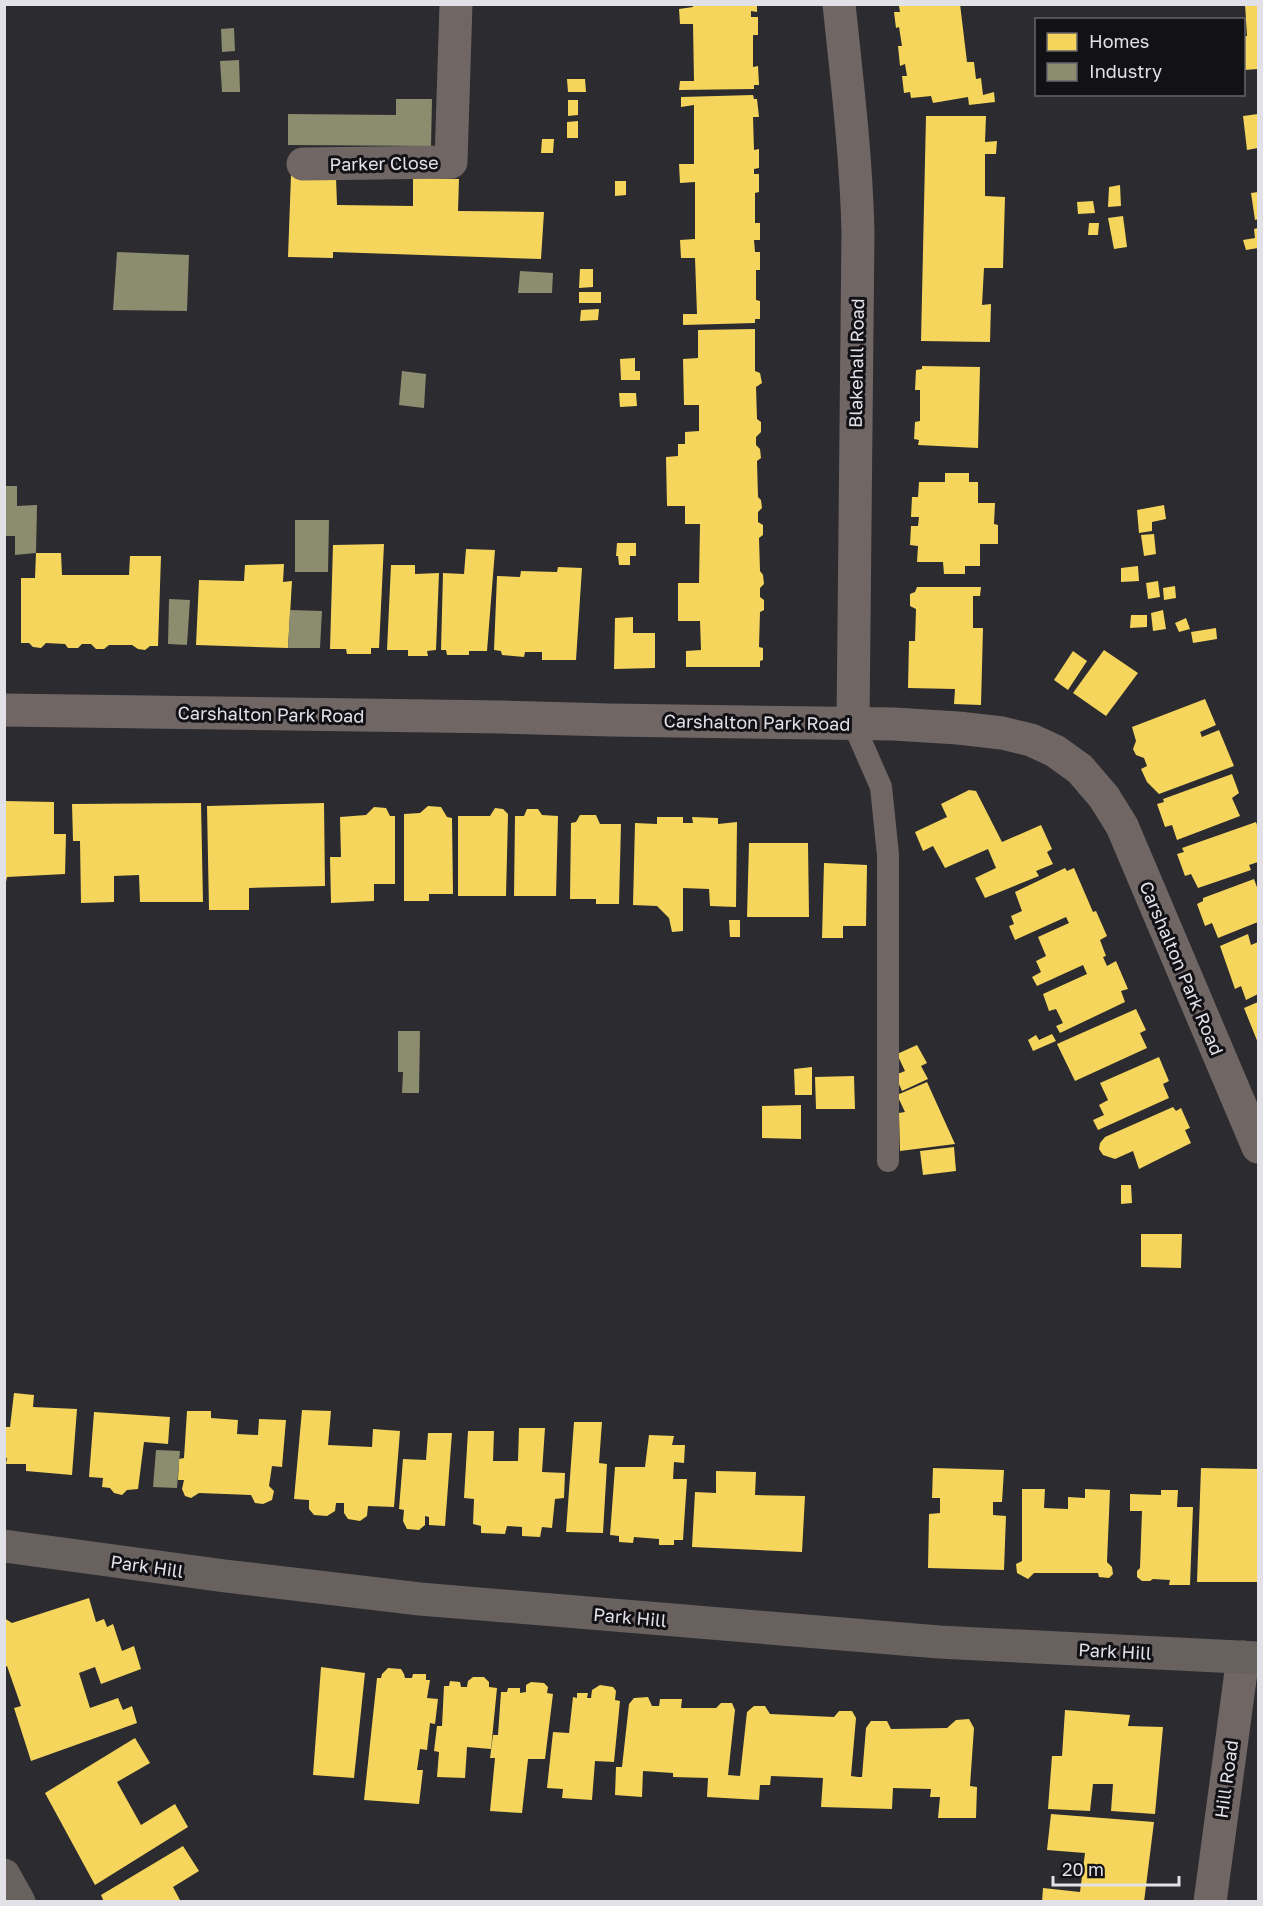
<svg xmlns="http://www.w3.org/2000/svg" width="1263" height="1906" font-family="'Golos Text',sans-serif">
  <rect width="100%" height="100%" fill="#2b2b30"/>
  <g fill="#f6d55c">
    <polygon points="693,4 757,4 757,12 751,11 751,17 758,17 758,35 753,35 753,67 758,66 759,85 754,85 754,89 679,90 680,81 694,81 693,24 680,24 679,9 693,7"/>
    <polygon points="907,4 960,4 967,62 974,62 976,79 981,78 983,95 994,92 995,102 969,105 968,97 933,103 931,96 911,98 910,92 904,93 902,76 907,76 905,64 900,66 898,46 902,46 899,27 896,28 894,12 900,12 899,6"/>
    <polygon points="1245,4 1258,4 1258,69 1244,70 1244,36 1247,36"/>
    <polygon points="567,79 585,79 586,92 568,92"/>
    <polygon points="753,95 754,99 757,99 759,117 753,117 754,150 759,149 759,168 754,169 754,174 759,174 759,192 755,193 755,223 760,223 760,240 754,240 755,252 760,252 760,270 756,270 756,300 760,301 760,319 755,319 755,323 683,325 683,314 697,314 695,258 681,258 680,240 695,239 695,182 680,183 679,164 694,164 694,105 681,107 681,97"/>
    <polygon points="568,100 578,100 578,115 568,116"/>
    <polygon points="1258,114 1258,148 1247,150 1243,116"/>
    <polygon points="926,116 986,116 985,142 997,141 996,154 985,154 985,196 1005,197 1003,268 984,268 982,305 991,304 990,342 921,341"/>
    <polygon points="578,121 578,138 567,138 567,122"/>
    <polygon points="542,139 554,139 553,153 541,153"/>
    <polygon points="291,175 336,177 337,205 413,206 413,178 459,179 458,211 544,212 541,259 333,252 333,258 288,257"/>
    <polygon points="615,181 626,181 626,195 615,196"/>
    <polygon points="1120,185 1121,206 1108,207 1109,187"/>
    <polygon points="1258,192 1258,219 1255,220 1251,193"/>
    <polygon points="1093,201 1095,213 1078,214 1077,202"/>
    <polygon points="1123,216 1127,247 1114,249 1108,218"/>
    <polygon points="1089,223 1099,223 1098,235 1088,235"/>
    <polygon points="1258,228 1258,248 1246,250 1243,240 1255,238 1254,229"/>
    <polygon points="580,269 593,269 593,287 579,288"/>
    <rect x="579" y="292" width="22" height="11"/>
    <polygon points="599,309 598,320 580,321 581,310"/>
    <polygon points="755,329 755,371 760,373 762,383 756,387 757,419 761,422 761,432 756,437 756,445 760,449 761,458 757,461 758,497 761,500 762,508 758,512 758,522 763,525 763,535 759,538 760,571 763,575 764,584 760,588 760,597 764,600 764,610 760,612 759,647 763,648 763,660 760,661 760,667 686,667 686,651 701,650 700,621 678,621 678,583 699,583 700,524 685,524 685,506 667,506 666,457 678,456 678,444 685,444 685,432 699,431 699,405 684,405 683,359 698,358 698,330"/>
    <polygon points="635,358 635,371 640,371 640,380 621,380 620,359"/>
    <polygon points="922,366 980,367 978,448 918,445 919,440 914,439 915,422 920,421 920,390 915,390 916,370 922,369"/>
    <polygon points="619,393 636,393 637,406 620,407"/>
    <polygon points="945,473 969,473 969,482 978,482 978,503 995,503 994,524 998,525 998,544 980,544 980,566 965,566 965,574 944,574 943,562 917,562 918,546 910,545 911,526 918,526 919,517 911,517 912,497 918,497 919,482 945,482"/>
    <polygon points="1164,505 1166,519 1152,522 1152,531 1139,533 1137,510"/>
    <polygon points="1154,534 1156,554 1144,556 1141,535"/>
    <polygon points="617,543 636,543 636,556 630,556 630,565 619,565 618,556 616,556"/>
    <polygon points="384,544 379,648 371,648 371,654 347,654 346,649 330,649 333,545"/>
    <polygon points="466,549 495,550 487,651 469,651 469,655 447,655 446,650 441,650 443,573 464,574"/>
    <polygon points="36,553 61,553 62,575 129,575 130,556 161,556 158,646 150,646 145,650 138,649 132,645 109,645 104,649 96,649 91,644 82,644 78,648 68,648 65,644 46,643 41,648 33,647 29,643 21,643 21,578 35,578"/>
    <polygon points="284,564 283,582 292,581 288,648 196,645 199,580 244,581 245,565"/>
    <polygon points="391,565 415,565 415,574 439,573 436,650 427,651 428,656 408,656 408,650 387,650"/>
    <polygon points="1138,566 1139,581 1121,582 1121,568"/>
    <polygon points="558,567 582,568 576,660 542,660 542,652 525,652 524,657 502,655 501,651 494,650 497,576 520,577 521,571 557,572"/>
    <polygon points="1158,581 1160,597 1148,599 1146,583"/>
    <polygon points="1175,586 1176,598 1164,600 1163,588"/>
    <polygon points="917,587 981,587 980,596 973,596 973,628 983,628 981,705 954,704 955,689 908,688 909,641 915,641 916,609 910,606 910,594 915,592"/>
    <polygon points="1163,610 1166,629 1153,631 1151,613"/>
    <polygon points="1131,615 1147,615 1147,627 1130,628"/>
    <polygon points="633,617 633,633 655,633 655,668 614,669 615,618"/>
    <polygon points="1186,618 1190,629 1179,632 1175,623"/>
    <polygon points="1216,628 1217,639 1193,643 1191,632"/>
    <polygon points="1104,650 1138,673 1106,716 1073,693"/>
    <polygon points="1073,651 1087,661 1068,690 1054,680"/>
    <polygon points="1205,699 1216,725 1200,732 1202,737 1219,730 1234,766 1159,794 1147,782 1141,769 1147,766 1144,758 1136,755 1133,749 1136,741 1132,727"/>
    <polygon points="1232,774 1239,793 1232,798 1240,816 1177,840 1172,825 1165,827 1157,804 1164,802 1163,799"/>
    <polygon points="969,790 976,791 1002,842 1041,825 1052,849 1047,852 1053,864 1036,871 1039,876 985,898 975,878 996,868 988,849 945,868 933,846 923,851 915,832 947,817 941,804"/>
    <polygon points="5,801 54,802 54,834 66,834 65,874 7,877 6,882 5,882"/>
    <polygon points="201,803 203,902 140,902 139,875 114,876 114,902 81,903 80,841 73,841 72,804"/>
    <polygon points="324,803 325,886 249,888 249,910 209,910 207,806"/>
    <polygon points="428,806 441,807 447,817 452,818 453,894 429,894 429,901 404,901 404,814 420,813"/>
    <polygon points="374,807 386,808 390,816 395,816 395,884 374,884 374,901 331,903 330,857 341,857 340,817 366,815"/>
    <polygon points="495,808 503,809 508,814 506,896 458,896 458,816 490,816"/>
    <polygon points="527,809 538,809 542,815 558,816 556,896 514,896 515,816 524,816"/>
    <polygon points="580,815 596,815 600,824 621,824 619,904 596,904 596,899 570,899 571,823 576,822"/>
    <polygon points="657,817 683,817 683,823 693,823 692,817 718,818 718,824 737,822 736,907 710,906 709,889 683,888 683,931 672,932 669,918 657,906 633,905 635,823 657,824"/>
    <polygon points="1256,822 1258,828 1258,862 1249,865 1251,870 1198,888 1191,874 1185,876 1177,854 1184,852 1182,848"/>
    <polygon points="749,843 808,843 809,917 747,917"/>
    <polygon points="824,863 867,865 866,926 843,926 843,938 822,938"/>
    <polygon points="1065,868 1067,871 1074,868 1093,912 1096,911 1107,936 1100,940 1106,956 1103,957 1107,966 1116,961 1128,989 1121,991 1125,1002 1060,1033 1056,1026 1063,1023 1056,1009 1049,1011 1043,994 1087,974 1083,965 1037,986 1032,977 1041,972 1036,961 1046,956 1038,937 1069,923 1066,917 1015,940 1009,926 1014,924 1011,916 1022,911 1015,892"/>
    <polygon points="1254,879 1258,890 1258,922 1218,938 1212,923 1205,926 1197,904 1203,901 1203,898"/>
    <polygon points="729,920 740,920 740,937 730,937"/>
    <polygon points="1248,934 1251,945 1258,942 1258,994 1246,1000 1241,986 1235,989 1220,946"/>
    <polygon points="1258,1002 1258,1043 1244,1008"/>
    <polygon points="1136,1009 1146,1030 1140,1033 1147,1048 1075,1081 1057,1044"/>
    <polygon points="1052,1034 1056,1041 1033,1051 1028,1040 1036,1035 1039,1040"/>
    <polygon points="917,1045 927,1063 921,1066 928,1079 902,1091 895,1075 905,1071 897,1054"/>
    <polygon points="1159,1057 1169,1081 1163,1084 1169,1098 1098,1130 1093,1120 1104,1115 1099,1105 1108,1100 1100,1083"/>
    <polygon points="812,1067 812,1095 795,1095 794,1069"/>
    <polygon points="854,1076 855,1109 816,1109 815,1077"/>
    <polygon points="927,1082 955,1144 900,1151 899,1113 905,1112 897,1095"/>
    <polygon points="801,1105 801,1139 762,1138 762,1106"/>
    <polygon points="1173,1107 1176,1111 1181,1108 1190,1128 1185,1130 1191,1143 1139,1169 1133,1151 1115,1159 1103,1155 1099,1149 1100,1143 1105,1137"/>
    <polygon points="954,1147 956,1171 923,1175 920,1151"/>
    <polygon points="1121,1185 1131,1185 1132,1203 1121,1204"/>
    <polygon points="1141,1234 1182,1234 1181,1268 1141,1267"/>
    <polygon points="14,1393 34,1395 33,1407 77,1409 72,1475 26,1471 26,1464 6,1464 7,1458 4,1457 4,1427 10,1427"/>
    <polygon points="302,1410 331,1411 328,1445 372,1447 373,1429 400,1431 394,1507 368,1506 367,1516 360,1521 348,1519 344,1513 344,1503 336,1503 335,1511 327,1516 314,1515 309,1509 309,1500 294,1499"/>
    <polygon points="187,1411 211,1411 211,1418 238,1420 237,1434 258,1435 259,1419 286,1420 282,1467 272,1466 269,1486 274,1491 272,1500 263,1504 255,1503 251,1495 199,1493 191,1498 185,1496 182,1489 184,1480 178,1480 179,1459 184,1458"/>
    <polygon points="94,1412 170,1417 168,1444 144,1442 138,1489 127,1490 122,1495 114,1493 110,1488 102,1487 103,1478 89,1477"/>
    <polygon points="574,1422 602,1422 599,1463 607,1464 603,1533 566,1532"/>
    <polygon points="519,1428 545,1428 542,1472 565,1473 564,1498 555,1499 552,1528 542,1527 540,1537 522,1536 522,1527 507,1526 505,1534 481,1533 481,1526 473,1524 474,1499 464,1498 468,1431 494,1431 493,1461 518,1461"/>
    <polygon points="428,1433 452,1433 445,1526 429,1525 429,1517 425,1516 425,1525 419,1530 407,1529 403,1521 404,1510 399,1509 403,1459 426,1460"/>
    <polygon points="649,1435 674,1436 672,1445 685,1445 684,1463 674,1462 673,1479 687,1479 683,1540 674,1540 674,1545 659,1545 659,1539 634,1537 633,1543 619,1542 619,1536 610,1535 615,1467 645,1467"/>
    <polygon points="933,1468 1004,1470 1002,1502 993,1502 993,1515 1006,1516 1004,1570 928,1568 929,1514 940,1513 940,1498 932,1498"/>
    <polygon points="1201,1468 1258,1469 1258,1582 1197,1582"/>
    <polygon points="716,1471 756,1472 755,1495 805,1496 802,1552 692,1547 695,1492 716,1493"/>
    <polygon points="1022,1489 1045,1489 1044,1508 1068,1509 1068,1497 1085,1498 1085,1489 1110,1490 1107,1562 1112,1567 1113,1574 1109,1578 1099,1577 1098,1573 1034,1573 1028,1579 1017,1573 1016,1564 1022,1561"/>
    <polygon points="1161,1490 1178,1490 1177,1507 1193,1507 1190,1585 1169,1585 1170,1580 1153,1579 1150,1581 1142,1581 1137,1577 1137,1571 1140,1568 1142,1511 1130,1511 1130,1494 1161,1495"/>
    <polygon points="89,1598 96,1622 104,1619 107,1627 113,1624 122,1651 134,1646 141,1669 101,1684 95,1667 79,1673 90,1708 118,1698 123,1710 132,1706 137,1723 31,1761 14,1708 21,1706 7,1666 4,1667 4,1618 12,1623"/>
    <polygon points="321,1667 365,1673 354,1778 313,1775"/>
    <polygon points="388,1668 401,1669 404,1674 405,1678 412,1678 413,1674 426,1674 426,1680 430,1680 427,1698 438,1699 435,1724 430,1723 427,1750 420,1749 417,1770 423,1770 419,1804 364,1800 377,1678 381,1678 382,1674"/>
    <polygon points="473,1677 484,1677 489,1682 489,1687 497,1688 491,1749 467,1747 465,1778 437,1777 439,1752 434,1751 437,1726 442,1726 444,1686 449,1686 450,1681 460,1682 461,1687 467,1687 468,1681"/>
    <polygon points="531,1682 544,1683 548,1687 547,1693 553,1694 545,1759 528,1759 522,1813 490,1811 495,1758 490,1758 493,1735 498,1735 501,1692 507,1692 508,1688 520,1688 520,1693 526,1692 526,1685"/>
    <polygon points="600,1685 613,1687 616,1691 615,1700 620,1701 614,1762 595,1761 592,1800 562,1798 563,1789 547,1788 553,1732 569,1733 573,1697 577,1698 577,1693 588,1693 587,1698 591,1698 592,1690"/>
    <polygon points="648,1697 652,1706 659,1706 660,1699 682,1699 681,1708 716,1708 721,1703 732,1703 735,1710 728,1775 740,1776 747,1712 754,1706 765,1706 770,1714 834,1717 839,1711 852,1711 856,1718 851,1776 858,1777 862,1777 866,1728 871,1721 887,1721 891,1729 947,1728 956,1720 969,1719 974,1728 970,1786 977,1787 976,1818 938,1818 940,1797 930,1797 931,1789 893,1788 892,1809 821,1807 823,1778 771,1776 770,1785 760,1785 759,1800 707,1797 708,1778 673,1777 673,1773 643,1771 642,1797 615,1795 616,1767 622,1767 629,1704 634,1698"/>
    <polygon points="1065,1710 1130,1715 1128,1726 1163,1727 1155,1814 1111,1811 1113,1784 1093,1784 1090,1811 1048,1809 1052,1756 1062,1756"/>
    <polygon points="135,1738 150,1763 117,1782 141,1825 175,1804 188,1827 95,1885 45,1793"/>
    <polygon points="1051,1814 1154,1822 1144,1902 1042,1902 1043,1888 1080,1892 1085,1853 1047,1850"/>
    <polygon points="183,1846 199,1871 173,1887 181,1902 104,1902 101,1895"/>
  </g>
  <g fill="#8c8c6e">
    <polygon points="234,28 235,51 222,52 221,29"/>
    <polygon points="239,60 240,92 222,92 220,61"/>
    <polygon points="396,99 432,99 431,146 288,145 288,114 396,115"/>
    <polygon points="117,252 189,255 187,311 113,310"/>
    <polygon points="520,271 553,273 552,293 518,293"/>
    <polygon points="402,371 426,374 424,408 399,405"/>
    <polygon points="4,486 17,486 17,506 37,505 36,553 15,555 15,536 4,536"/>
    <polygon points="295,520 329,520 328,572 295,572"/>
    <polygon points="169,599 190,600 187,645 168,644"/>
    <polygon points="290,610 322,611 320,648 288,648"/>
    <polygon points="398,1031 420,1031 419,1093 402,1093 403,1072 398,1072"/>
    <polygon points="156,1450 180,1451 177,1488 153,1487"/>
  </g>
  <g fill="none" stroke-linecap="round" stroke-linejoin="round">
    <polyline stroke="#706764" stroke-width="22" points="853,723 881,787 888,855 888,1161"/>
    <g stroke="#706764" stroke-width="33">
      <path d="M839 4C847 80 856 155 858 231L853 723"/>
      <polyline points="303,164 451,162 456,4"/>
      <polyline points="4,710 501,717 610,720 894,724 958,728 1002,733 1031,740 1055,751 1080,769 1104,797 1122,826 1258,1147"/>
      <polyline points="1210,1902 1243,1657"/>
    </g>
    <g stroke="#68615e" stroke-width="33">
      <polyline points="4,1546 225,1576 420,1599 939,1642 1258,1658"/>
      <polyline points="4,1875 19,1902"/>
    </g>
  </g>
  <g text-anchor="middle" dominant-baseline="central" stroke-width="6" stroke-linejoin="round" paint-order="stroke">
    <g font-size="18" fill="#e2e1e8" stroke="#121116">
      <text transform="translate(384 163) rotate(-1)">Parker Close</text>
      <text transform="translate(856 363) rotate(-89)">Blakehall Road</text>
      <text transform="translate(271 714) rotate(1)">Carshalton Park Road</text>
      <text transform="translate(757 722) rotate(1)">Carshalton Park Road</text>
      <text transform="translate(1182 968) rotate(67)">Carshalton Park Road</text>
      <text transform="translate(147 1566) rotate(8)">Park Hill</text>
      <text transform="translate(630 1617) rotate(5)">Park Hill</text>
      <text transform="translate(1115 1651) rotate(3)">Park Hill</text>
      <text transform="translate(1226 1779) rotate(-82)">Hill Road</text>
    </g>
  </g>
  <rect width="1263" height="1906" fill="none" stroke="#e2e1e8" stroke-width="12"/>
  <rect x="1035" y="18" width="210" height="78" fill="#121116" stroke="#65646a" stroke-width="1.5"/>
  <rect x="1047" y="33" width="30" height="18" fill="#f6d55c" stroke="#65646a" stroke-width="1.5"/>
  <text x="1089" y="48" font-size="18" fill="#e2e1e8">Homes</text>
  <rect x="1047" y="63" width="30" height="18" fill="#8c8c6e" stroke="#65646a" stroke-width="1.5"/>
  <text x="1089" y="78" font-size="18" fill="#e2e1e8">Industry</text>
  <path d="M1053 1876v9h126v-9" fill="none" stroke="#e2e1e8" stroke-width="3"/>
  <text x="1062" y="1876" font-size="18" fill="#e2e1e8" stroke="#121116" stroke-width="4.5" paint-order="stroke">20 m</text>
</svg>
